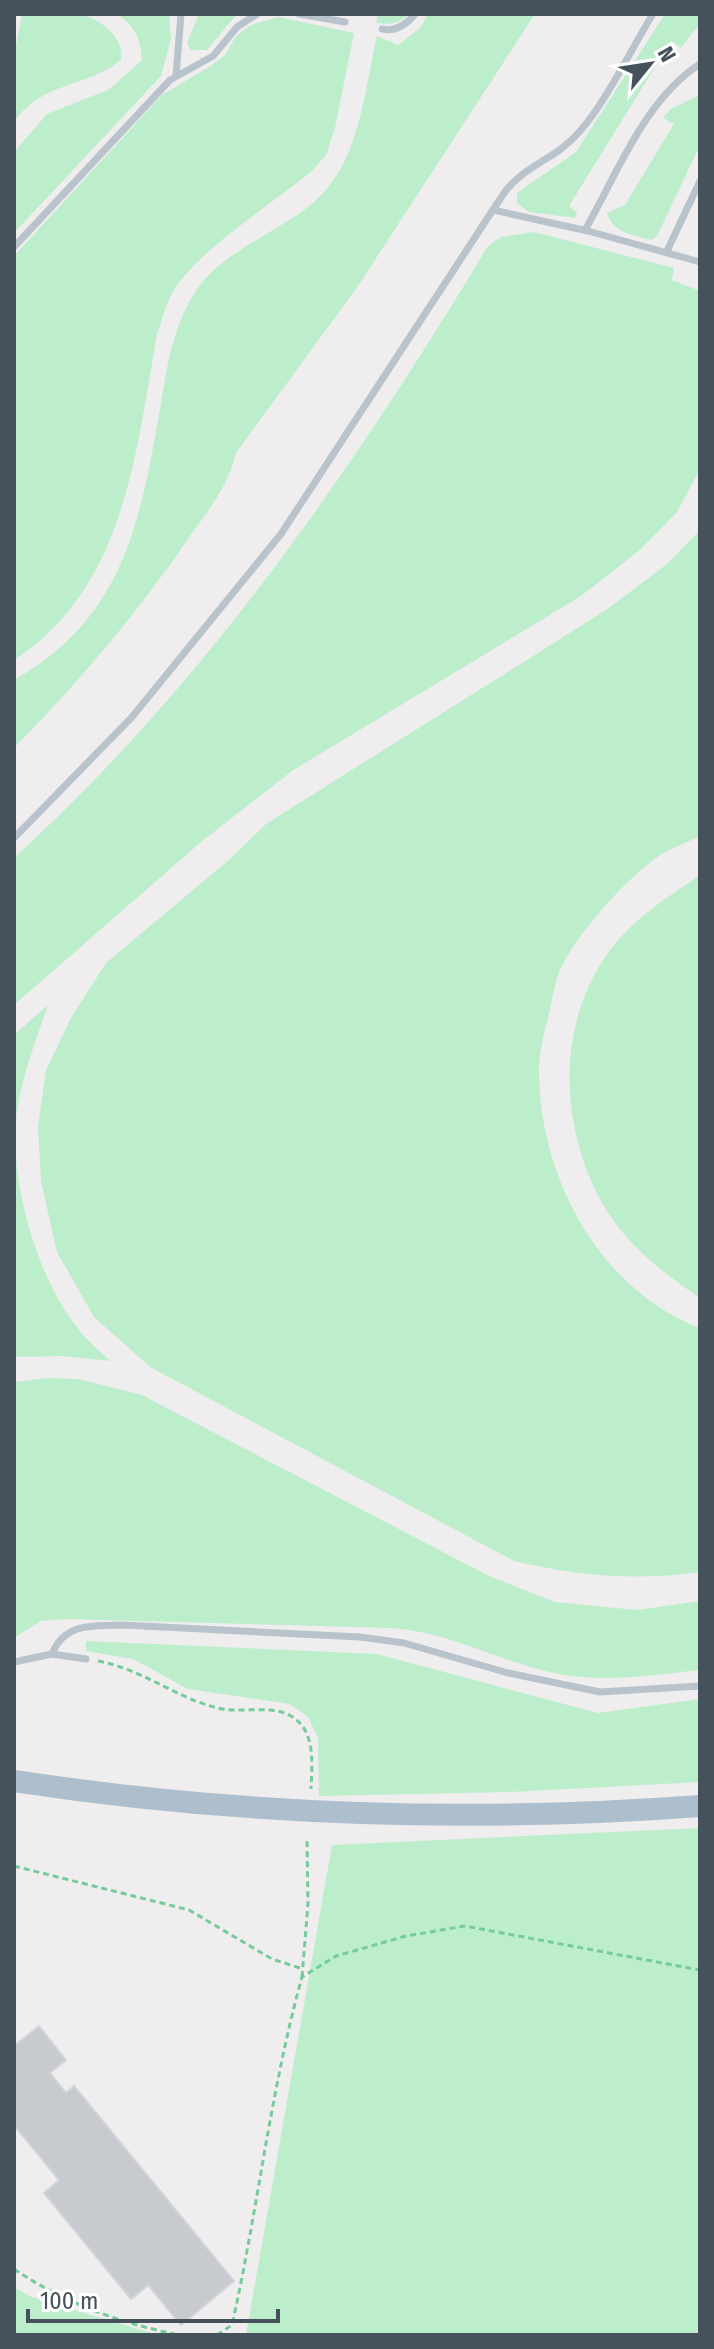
<svg xmlns="http://www.w3.org/2000/svg" width="714" height="2349" font-family="'Fira Sans Condensed',sans-serif">
  <rect width="100%" height="100%" fill="#f0edee"/>
  <g fill="#bceecc">
    <path d="M22 14C40 14 61 11 79 14 99 17 126 39 121 60 87 88 42 81 14 122V56Z"/>
    <path d="M117 14H169L171 39 161 76 14 233V152L47 114 110 89 142 60C141 39 135 26 117 14Z"/>
    <polygon points="199,14 237,14 207,50 190,50 187,43"/>
    <path d="M378 14H409C398 24 390 25 376 23Z"/>
    <path d="M428 14H535L358 286 236 453C228 488 206 513 186 542 134 617 78 683 14 748V680C124 618 140 522 160 409 167 368 172 329 194 294 220 251 277 234 314 202 360 162 364 92 377 36L398 45 420 28Z"/>
    <polygon points="665,14 700,14 700,23 681,48 671,41 569,206 577,212 575,218 529,212 517,203 517,193 576,152"/>
    <path d="M278 17 354 33 335 128 326 155 312 171C273 203 202 248 175 288 166 303 163 318 157 334 136 453 125 588 14 660V256L162 95 212 65 226 54 235 37 251 25Z"/>
    <path d="M700 95V145L657 236 651 240C633 235 613 233 607 213L625 205 674 124 663 118 672 108Z"/>
    <path d="M534 232 674 268 672 280 700 291V469L677 512 641 549 581 596 292 771 201 842 14 1005V858C207 682 354 468 488 246L501 237Z"/>
    <path d="M700 530V836C686 843 669 849 656 858 626 879 576 935 561 968 555 980 553 996 550 1009 545 1030 538 1054 539 1075 541 1179 599 1289 700 1328V1572C636 1581 577 1576 514 1561L150 1367 94 1317 57 1252 41 1181 38 1127 46 1070 72 1016 106 963 230 859 266 824 606 610 667 564Z"/>
    <path d="M700 875V1298C665 1274 630 1248 607 1211 560 1135 554 1028 608 953 632 919 667 898 700 875Z"/>
    <path d="M48 1005C37 1037 24 1071 18 1105 6 1170 35 1274 76 1326 85 1339 99 1350 110 1361L63 1356 14 1357V1035Z"/>
    <path d="M48 1378 78 1379 142 1395 489 1576 555 1602 637 1610 700 1601V1670C655 1675 609 1682 564 1675 504 1665 453 1632 391 1628L67 1619 41 1621 14 1638V1382Z"/>
    <polygon points="86,1641 377,1654 598,1713 700,1699 700,1782 511,1792 319,1796 318,1738 308,1717 290,1704 188,1689 133,1659 86,1651"/>
    <polygon points="700,1828 700,2335 246,2335 332,1845"/>
    <polygon points="14,2287 29,2296 158,2335 14,2335"/>
  </g>
  <polygon fill="#c7cbd0" stroke="#d2d4d9" stroke-width="2" points="39,2026 66,2060 50,2073 66,2093 74,2086 234,2281 181,2325 148,2285 131,2299 44,2193 59,2180 14,2125 14,2046"/>
  <g fill="none" stroke-linecap="round" stroke-linejoin="round">
    <g stroke="#74cc9b" stroke-width="3" stroke-dasharray="6 4" stroke-linecap="butt">
      <path d="M98 1661C145 1670 175 1698 218 1708 240 1714 271 1704 291 1716 316 1730 312 1764 311 1789"/>
      <polyline points="14,1866 189,1910 272,1959 303,1969"/>
      <polyline points="302,1977 308,1904 307,1839"/>
      <path d="M14 2269C64 2303 120 2323 179 2335"/>
      <path d="M217 2335 232 2325C258 2209 270 2092 302 1977L336 1956 406 1936 465 1926 700 1970"/>
    </g>
    <g stroke="#b9c3cb" stroke-width="7">
      <polyline points="299,14 345,22"/>
      <path d="M382 29C396 32 407 24 415 14"/>
      <polyline points="176,76 181,14"/>
      <polyline points="493,210 588,231 700,262"/>
      <path d="M585 230C617 174 645 99 700 64"/>
      <polyline points="14,247 170,80 213,56 237,27 257,14"/>
      <polyline points="667,251 700,181"/>
      <path d="M14 838 132 717 281 534 504 193C528 162 556 160 580 131 606 102 631 49 653 14"/>
      <path d="M52 1654C65 1622 93 1626 123 1625L360 1637 404 1643 508 1673 600 1692 700 1686"/>
      <polyline points="14,1662 52,1654 86,1659"/>
    </g>
    <path stroke="#adbfcd" stroke-width="22" d="M14 1781C239 1815 473 1823 700 1806"/>
  </g>
  <rect width="714" height="2349" fill="none" stroke="#46525b" stroke-width="32"/>
  <g transform="translate(650 64) rotate(60)" stroke="#ffffff" stroke-width="6" paint-order="stroke">
  <path d="M0-6L14 30L0 20L-14 30Z" fill="#46525b"/>
  <text y="-12" font-size="22" font-weight="bold" text-anchor="middle" fill="#46525b">N</text>
  </g>
  <path d="M28 2309v12h250v-12" fill="none" stroke="#46525b" stroke-width="4"/>
  <text x="40" y="2309" font-size="24" fill="#46525b" stroke="#ffffff" stroke-width="6" paint-order="stroke">100 m</text>
</svg>
